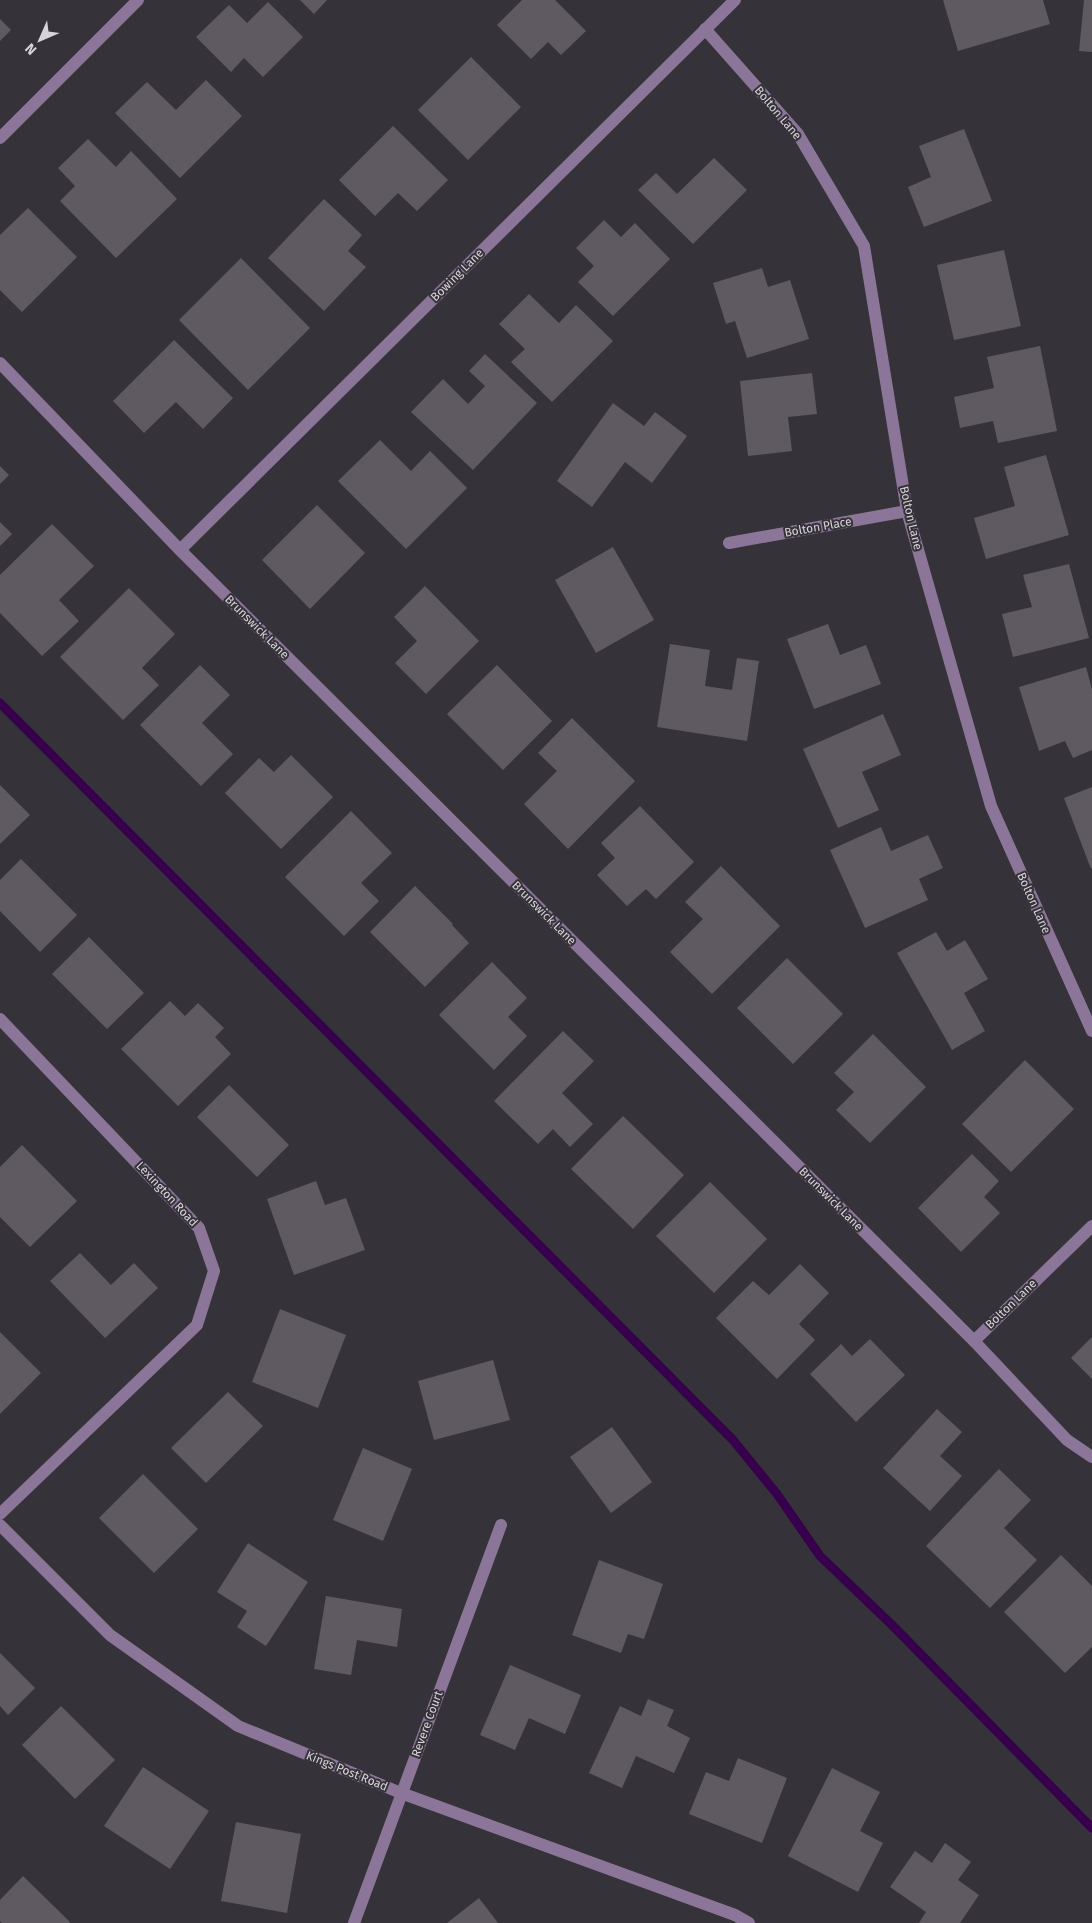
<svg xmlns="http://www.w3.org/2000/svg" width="1092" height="1923" font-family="'Fira Sans',sans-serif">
  <rect width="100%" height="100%" fill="#363239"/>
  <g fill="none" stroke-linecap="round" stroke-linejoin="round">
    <polyline stroke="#36004c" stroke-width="9" points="0,703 733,1440 777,1494 820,1556 892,1625 1092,1828"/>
  </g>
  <g fill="#5f5a62">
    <polygon points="300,0 327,0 314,14"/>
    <polygon points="522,0 555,0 586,31 561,55 548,42 531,59 497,25"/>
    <polygon points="943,0 1043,0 1050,24 958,51"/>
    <polygon points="1084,0 1092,0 1092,52 1079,51"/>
    <polygon points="268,2 303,37 263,77 244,58 231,72 196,37 229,5 247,23"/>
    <polygon points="0,19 11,30 0,41"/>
    <polygon points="471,57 521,107 468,160 418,110"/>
    <polygon points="206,80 242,116 180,178 115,113 147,82 176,110"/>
    <polygon points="393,126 448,180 417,211 398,193 375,216 339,180"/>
    <polygon points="964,129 992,201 924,227 908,187 931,177 919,146"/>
    <polygon points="88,139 116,167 131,151 177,199 116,258 60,201 75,186 58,168"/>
    <polygon points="714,158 747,190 693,244 638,190 656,173 677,194"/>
    <polygon points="324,199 362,235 348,251 366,267 324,311 268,258"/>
    <polygon points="28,208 77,257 22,312 0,290 0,235"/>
    <polygon points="604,220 621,237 635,223 670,259 613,316 578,282 594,266 576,248"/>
    <polygon points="1004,250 1021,326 954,340 937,265"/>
    <polygon points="241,258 310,328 248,390 179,320"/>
    <polygon points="762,268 768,287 790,280 809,339 747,358 735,321 726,324 713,283"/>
    <polygon points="529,294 559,323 576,305 613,341 552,402 511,362 525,349 499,324"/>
    <polygon points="174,340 233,398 203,429 176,402 144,433 113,401"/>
    <polygon points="1040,346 1057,431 998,443 993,421 960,428 954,397 994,388 987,357"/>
    <polygon points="485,354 537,403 473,470 411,412 443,379 468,404 485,386 469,371"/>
    <polygon points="812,373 817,414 788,417 792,451 748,456 740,381"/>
    <polygon points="613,403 644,426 655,412 687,436 652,483 625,462 592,507 557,481"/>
    <polygon points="380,440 411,471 430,451 467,488 406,549 338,481"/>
    <polygon points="1046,455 1069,535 986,559 974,518 1015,506 1004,467"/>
    <polygon points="0,466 9,475 0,484"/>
    <polygon points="317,505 365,553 310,609 262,560"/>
    <polygon points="0,522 12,534 0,546"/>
    <polygon points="52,524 94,566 59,600 79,621 42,656 0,613 0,575"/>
    <polygon points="613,547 654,620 596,653 555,580"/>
    <polygon points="1069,564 1089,638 1013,657 1002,614 1032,607 1023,575"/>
    <polygon points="425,586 479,641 426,694 395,663 417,641 394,617"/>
    <polygon points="129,588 175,634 142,668 159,685 123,720 60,657"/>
    <polygon points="828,624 840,655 866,645 881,684 814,709 787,639"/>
    <polygon points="670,644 710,650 705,686 732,690 737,658 759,661 747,741 657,727"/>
    <polygon points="200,665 230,695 202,723 233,754 201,786 140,725"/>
    <polygon points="497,665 552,721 503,770 447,714"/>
    <polygon points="1086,667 1092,689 1092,750 1073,758 1065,741 1039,751 1019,687"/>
    <polygon points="883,714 901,755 862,772 879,810 838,828 803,749"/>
    <polygon points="572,718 635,781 568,849 524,804 557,771 538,753"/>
    <polygon points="291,755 333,797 281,849 225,793 259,758 274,772"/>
    <polygon points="0,785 30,815 0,844"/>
    <polygon points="1092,787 1092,868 1091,869 1064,798"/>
    <polygon points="640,806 694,862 656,899 646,889 627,906 597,875 615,858 601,843"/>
    <polygon points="351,811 392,853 361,883 379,901 344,936 285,877"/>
    <polygon points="881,827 891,851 928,835 943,868 919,879 928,900 865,928 830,850"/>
    <polygon points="21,859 77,915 40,952 0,911 0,880"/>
    <polygon points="721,866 780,926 712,994 670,952 703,919 685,902"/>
    <polygon points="415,886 453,924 452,925 469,943 425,987 370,932"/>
    <polygon points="936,932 947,951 965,940 988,979 964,993 985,1031 952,1050 897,953"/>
    <polygon points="89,937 144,993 107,1029 52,974"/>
    <polygon points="787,958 843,1014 793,1064 737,1008"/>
    <polygon points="492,962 527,998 508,1017 527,1036 494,1070 439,1015"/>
    <polygon points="170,1001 185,1016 198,1003 224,1028 215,1037 231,1054 178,1106 121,1049"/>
    <polygon points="563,1031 594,1061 562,1093 593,1124 570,1147 553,1129 538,1144 494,1101"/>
    <polygon points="873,1034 926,1087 870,1143 836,1110 854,1092 834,1073"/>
    <polygon points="1025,1060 1074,1109 1011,1172 962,1124"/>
    <polygon points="229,1085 289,1145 257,1177 197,1117"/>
    <polygon points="623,1116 684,1175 633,1229 571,1169"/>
    <polygon points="22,1145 77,1201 30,1247 0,1217 0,1167"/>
    <polygon points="972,1154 999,1181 984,1197 1000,1213 961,1252 918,1208"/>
    <polygon points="316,1181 325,1205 346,1198 365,1250 294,1275 267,1199"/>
    <polygon points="710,1182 767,1239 714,1293 656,1236"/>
    <polygon points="80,1253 111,1285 134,1263 158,1288 105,1338 50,1281"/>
    <polygon points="800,1264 829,1293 799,1324 815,1340 777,1379 716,1318 753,1281 769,1295"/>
    <polygon points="280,1309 346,1335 318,1408 252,1382"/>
    <polygon points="0,1332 41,1373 0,1414"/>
    <polygon points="1092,1337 1092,1379 1071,1358"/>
    <polygon points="870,1339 905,1375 856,1422 810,1374 841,1344 852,1356"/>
    <polygon points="493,1360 510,1420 434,1440 418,1381"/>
    <polygon points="228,1392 263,1426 206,1483 171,1448"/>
    <polygon points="937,1409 962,1432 940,1456 962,1476 930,1511 883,1468"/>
    <polygon points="612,1427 652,1482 611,1513 570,1457"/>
    <polygon points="363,1448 412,1469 383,1541 333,1520"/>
    <polygon points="999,1469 1031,1500 1004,1528 1037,1560 990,1608 926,1546"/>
    <polygon points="143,1474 198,1529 154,1573 99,1518"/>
    <polygon points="248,1543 308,1582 266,1646 237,1627 247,1611 217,1592"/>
    <polygon points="1061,1555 1092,1586 1092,1647 1065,1673 1004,1612"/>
    <polygon points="599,1560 663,1584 644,1639 628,1634 621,1653 572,1635"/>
    <polygon points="326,1596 402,1609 397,1647 357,1640 351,1675 314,1669"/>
    <polygon points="0,1653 35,1688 8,1715 0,1706"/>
    <polygon points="510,1665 581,1695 565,1734 529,1718 515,1750 480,1735"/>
    <polygon points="648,1699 674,1710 667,1726 690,1738 674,1773 636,1756 622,1788 589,1773 620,1706 641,1716"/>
    <polygon points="61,1706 115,1760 75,1799 22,1745"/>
    <polygon points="738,1758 787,1778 762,1843 689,1814 706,1772 729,1781"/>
    <polygon points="143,1767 209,1811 170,1869 104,1826"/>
    <polygon points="832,1768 880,1792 860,1831 883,1843 858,1892 788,1856"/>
    <polygon points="236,1822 301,1834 287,1913 221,1901"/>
    <polygon points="945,1843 971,1862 958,1880 979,1895 960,1923 919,1923 926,1912 890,1887 915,1851 932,1863"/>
    <polygon points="23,1876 70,1922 69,1923 2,1923 0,1921 0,1900"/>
    <polygon points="479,1898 498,1923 447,1923"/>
  </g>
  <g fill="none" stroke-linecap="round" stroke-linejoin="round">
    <g stroke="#8b7699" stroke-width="12">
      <polyline points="705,29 798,134 864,246 907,511 991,806 1092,1031"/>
      <polyline points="0,138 138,0"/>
      <polyline points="0,363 180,550 974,1341 1067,1440 1092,1457"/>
      <polyline points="729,543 907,511"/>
      <polyline points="180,550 735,0"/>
      <polyline points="0,1019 199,1228 214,1271 197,1325 0,1514"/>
      <polyline points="974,1341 1092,1226"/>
      <polyline points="0,1525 110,1635 238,1726 401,1793 735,1915 749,1923"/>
      <polyline points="354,1923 501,1525"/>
    </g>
  </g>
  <g text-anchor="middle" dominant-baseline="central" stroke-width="4" stroke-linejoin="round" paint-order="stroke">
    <g font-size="12" fill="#d7d4d9" stroke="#363239">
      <text transform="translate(778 113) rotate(50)">Bolton Lane</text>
      <text transform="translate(457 275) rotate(-45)">Bowing Lane</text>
      <text transform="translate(911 518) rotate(77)">Bolton Lane</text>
      <text transform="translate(818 527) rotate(-10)">Bolton Place</text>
      <text transform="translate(257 627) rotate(45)">Brunswick Lane</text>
      <text transform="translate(1034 903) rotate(66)">Bolton Lane</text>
      <text transform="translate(544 913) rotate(45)">Brunswick Lane</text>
      <text transform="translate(167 1194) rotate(47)">Lexington Road</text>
      <text transform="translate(831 1199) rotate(45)">Brunswick Lane</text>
      <text transform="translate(1011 1304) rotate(-44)">Bolton Lane</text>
      <text transform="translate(427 1724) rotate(-70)">Revere Court</text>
      <text transform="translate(347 1771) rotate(22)">Kings Post Road</text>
    </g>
  </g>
  <g transform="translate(40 40) rotate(225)" stroke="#363239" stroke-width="4" paint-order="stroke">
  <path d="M0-4L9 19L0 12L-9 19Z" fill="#d7d4d9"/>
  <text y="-8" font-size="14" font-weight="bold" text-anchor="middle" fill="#d7d4d9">N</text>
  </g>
</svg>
